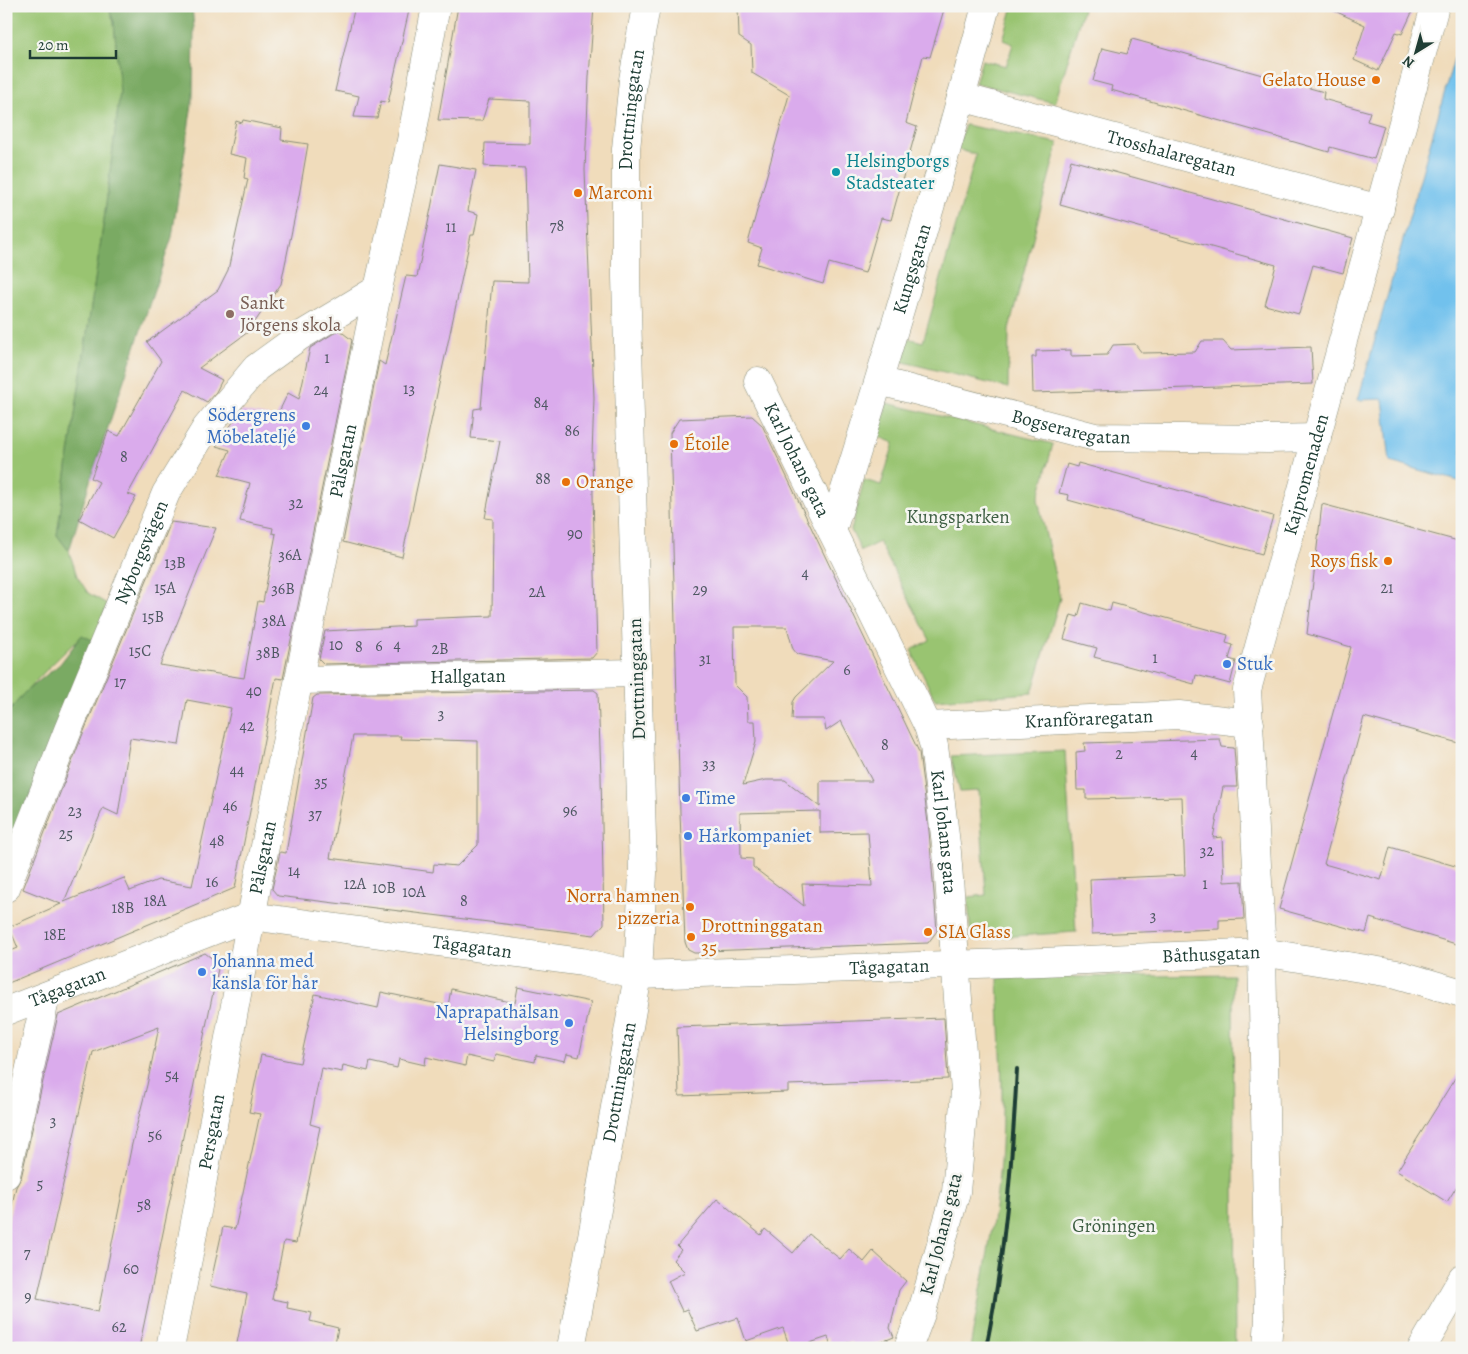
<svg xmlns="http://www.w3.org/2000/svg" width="1468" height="1354" font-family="Alegreya,serif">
  <rect width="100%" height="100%" fill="#f6f6f2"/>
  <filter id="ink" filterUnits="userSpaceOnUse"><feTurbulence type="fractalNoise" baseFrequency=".02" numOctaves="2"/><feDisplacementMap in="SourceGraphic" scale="10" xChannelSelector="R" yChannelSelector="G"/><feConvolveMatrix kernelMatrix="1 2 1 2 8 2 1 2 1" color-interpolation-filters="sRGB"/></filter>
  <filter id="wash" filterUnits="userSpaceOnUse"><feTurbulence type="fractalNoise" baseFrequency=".0096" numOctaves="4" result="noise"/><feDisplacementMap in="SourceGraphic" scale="20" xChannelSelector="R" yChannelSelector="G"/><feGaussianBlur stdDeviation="1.12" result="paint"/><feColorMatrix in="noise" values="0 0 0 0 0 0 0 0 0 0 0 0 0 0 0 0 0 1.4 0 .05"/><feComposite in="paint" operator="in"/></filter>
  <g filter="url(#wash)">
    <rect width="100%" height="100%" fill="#f0dcbb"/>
    <g fill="#99c471" stroke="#5c8052">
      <path d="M6 6H108L114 22 120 92 104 220 57 535 69 551 77 576 88 593 107 604 94 641 82 636C54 661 30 686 6 715Z"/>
      <polygon points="1013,6 1084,6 1055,103 975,83 982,60 1006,66 1013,44 1003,40"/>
      <polygon points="965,125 1058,143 1009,329 1008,388 900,361 907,338 923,342 976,155 957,149"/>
      <polygon points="887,403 1053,444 1038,500 1060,598 1032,693 935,700 911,650 930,640 879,542 861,551 851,530 864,480 881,485 894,443 877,436"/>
      <polygon points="1065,751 1076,932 971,939 968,897 986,895 979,791 960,792 951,756"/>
      <path d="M1233 975 1235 1348H970C982 1281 998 1213 1001 1145 1004 1090 1000 1034 998 978Z"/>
    </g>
    <g fill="#7aaa63" stroke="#4c744c">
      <polygon points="108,6 192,6 194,28 193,97 172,237 91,478 69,551 57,535 104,220 120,92 114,22"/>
      <polygon points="82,635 94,641 6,854 6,715 25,692 60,664"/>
    </g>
    <polygon fill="#71c1ed" stroke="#487f90" points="1462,40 1462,482 1390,462 1383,399 1358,400 1459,41"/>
    <g id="blocks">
      <g fill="#daabec" fill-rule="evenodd">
        <polygon points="355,6 410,6 388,103 381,101 377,118 354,117 359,96 335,91"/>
        <polygon points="458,6 594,6 589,77 585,170 594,398 592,455 597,652 592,658 324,664 319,659 325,631 414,626 414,619 492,616 493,519 485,518 500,441 471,438 474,409 481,408 492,281 528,282 525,168 484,166 485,143 530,144 530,101 489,99 482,121 438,120"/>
        <polygon points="738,6 945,6 930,57 923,56 906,123 917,127 891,220 881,218 865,273 829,263 823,284 757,264 762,248 748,243 789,95 752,73 751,45 739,37"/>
        <polygon points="1324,6 1415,6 1402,34 1396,32 1378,71 1354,60 1365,25"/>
        <polygon points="1132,39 1324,92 1323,99 1370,112 1367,121 1384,126 1374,159 1330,147 1329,152 1256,131 1111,90 1112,86 1093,81 1102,48 1127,54"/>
        <polygon points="243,120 282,128 281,140 308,144 299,196 281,284 248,332 199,368 222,380 216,392 207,402 185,390 128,494 136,497 113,538 79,519 99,482 91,478 108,431 119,436 161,361 147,342 218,290 228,270 248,179 244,178 247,158 229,154 236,121 242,123"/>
        <polygon points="1071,160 1353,238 1343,273 1313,265 1299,314 1265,305 1276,265 1060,205"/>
        <polygon points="440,164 476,170 468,211 478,214 474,235 471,235 402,557 343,542 379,361 385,365 406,276 417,277"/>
        <path d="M339 330 352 340 283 679 276 678 235 888 6 984V953L18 948 9 927 61 904 23 889 82 736 171 522 216 528 160 665 244 678 258 601 263 602 276 534 272 533 273 528 240 521 250 483 219 475 230 450 216 446 241 411 276 418 288 393 299 399 310 348ZM187 700 231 708 192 886 158 880 130 891 124 878 64 902 103 808 118 815 130 738 179 745Z"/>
        <polygon points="1202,341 1223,341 1231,350 1311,347 1313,384 1033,393 1032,357 1036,357 1036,351 1071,350 1071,356 1107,355 1113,345 1135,344 1142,353 1195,352"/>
        <path d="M752 416 762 425 919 752 929 831 937 931 928 943 706 951 701 953H694L688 950 685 942 680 813 670 433 679 419ZM734 627H787L793 649 797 654 833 661 796 697 793 702 792 719H824L826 731 841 721 872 781H820V807L785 780H766L743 785 756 742 755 721H748L747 697 735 685ZM820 811V833L868 832 872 886 802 884 804 906 753 867V859L741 858 740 813Z"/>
        <polygon points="1078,463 1273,516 1262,554 1068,500 1069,495 1059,493 1067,464 1077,467"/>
        <polygon points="1322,504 1462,542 1462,744 1364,717 1324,864 1381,880 1390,847 1462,868 1462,924 1456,944 1370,918 1366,933 1279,909 1351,647 1307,634"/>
        <polygon points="1082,603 1110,611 1112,603 1228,635 1226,643 1233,645 1229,659 1236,661 1230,684 1196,675 1194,684 1094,657 1097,648 1064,639 1071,615 1078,617"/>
        <path d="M594 690 598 693 601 775 604 924 594 935 278 896 272 889 280 852 286 853 313 698 317 695ZM353 736H401L400 739 478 741V845L457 866 434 864 433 872 330 858Z"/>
        <polygon points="1220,739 1222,747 1234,748 1237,787 1223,787 1213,838 1222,837 1224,882 1242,881 1244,919 1219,920 1219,929 1092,934 1090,879 1185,875 1182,797 1086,799 1086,790 1077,790 1076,752 1085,751 1084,743"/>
        <path d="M205 953 219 964 139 1348H30L6 1343V1230L16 1187 21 1178 58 1015ZM159 1027 147 1085 132 1144 98 1312 37 1299 93 1052Z"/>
        <polygon points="518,987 591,1002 579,1057 567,1054 565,1061 536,1055 535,1062 496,1054 494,1062 467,1056 465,1066 426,1057 425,1065 399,1059 397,1068 370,1062 368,1071 343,1065 342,1072 321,1068 310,1124 320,1127 296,1243 284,1241 272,1299 288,1302 287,1308 312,1313 310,1321 338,1328 334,1348 236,1348 247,1294 210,1286 223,1227 235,1229 260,1114 249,1112 261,1055 300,1063 315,994 378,1008 381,992 448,1006 451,989 515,1003"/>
        <polygon points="944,1018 948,1079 788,1085 788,1092 679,1096 677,1027"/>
        <polygon points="1462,1067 1462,1178 1447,1202 1397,1171"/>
        <polygon points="6,1071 13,1072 6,1102"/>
        <polygon points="717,1199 761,1235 765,1229 793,1253 809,1234 840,1259 849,1249 864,1262 873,1251 906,1281 899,1290 890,1328 894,1337 866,1348 853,1348 851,1342 832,1348 828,1337 795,1348 790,1348 783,1328 746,1341 738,1318 697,1331 687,1309 682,1311 668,1281 685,1272 673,1260 681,1250 677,1246"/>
      </g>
    </g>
  </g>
  <g filter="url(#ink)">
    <use href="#blocks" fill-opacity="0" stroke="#888c78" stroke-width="1"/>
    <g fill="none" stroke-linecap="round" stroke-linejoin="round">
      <defs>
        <g id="minor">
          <path id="s1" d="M961 97 1380 209"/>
          <path id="s2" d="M758 381 928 726 934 746 947 852 965 1092 956 1192 922 1311 908 1348"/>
          <path id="s3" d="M879 381 1095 437 1268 439 1317 438"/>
          <path id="s4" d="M832 531C887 357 939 182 986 6"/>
          <path id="s5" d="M299 680 637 673"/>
          <path id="s6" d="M928 726 1179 715 1250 723"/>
          <path id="s7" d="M6 888 68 730 166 493 206 428 256 368 300 336 378 289"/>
          <path id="s8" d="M6 1011 251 916 582 962 638 975 1043 962 1262 952 1397 974 1462 993"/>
          <polyline points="6,1175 46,996"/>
          <path id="s9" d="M170 1348 191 1244 257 886 378 289 410 146 436 6"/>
          <path id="s10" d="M571 1348 599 1199 638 975 643 873 626 277V149L633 80 646 6"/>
          <path id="s11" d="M1267 1348 1269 1319 1262 952 1247 690 1435 6"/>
          <polyline points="1422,1348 1462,1279"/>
        </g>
      </defs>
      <use href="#minor" stroke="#888c78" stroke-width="29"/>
      <use href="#minor" stroke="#fff" stroke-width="28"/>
      <path stroke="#1f3d34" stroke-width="4" d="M986 1348C1005 1256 1012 1163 1017 1069"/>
    </g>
  </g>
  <g fill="#e8710a" stroke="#f6f6f2" stroke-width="2">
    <circle cx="1376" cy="80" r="5"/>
    <circle cx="578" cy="193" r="5"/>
    <circle cx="674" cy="444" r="5"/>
    <circle cx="566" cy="482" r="5"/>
    <circle cx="1388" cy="561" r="5"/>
    <circle cx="690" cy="907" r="5"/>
    <circle cx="928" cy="932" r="5"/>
    <circle cx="691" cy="937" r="5"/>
  </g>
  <circle fill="#0f9aa8" stroke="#f6f6f2" stroke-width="2" cx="836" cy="172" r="5"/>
  <circle fill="#8d6e63" stroke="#f6f6f2" stroke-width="2" cx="230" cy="314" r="5"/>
  <g fill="#3f7fe0" stroke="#f6f6f2" stroke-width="2">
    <circle cx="306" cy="426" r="5"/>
    <circle cx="1227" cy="664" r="5"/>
    <circle cx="686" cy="798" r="5"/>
    <circle cx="688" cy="836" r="5"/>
    <circle cx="202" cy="972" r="5"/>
    <circle cx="569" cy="1023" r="5"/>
  </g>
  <g text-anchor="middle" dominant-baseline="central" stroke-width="5" stroke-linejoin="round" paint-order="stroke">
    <g font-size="16" fill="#4e5862">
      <text x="557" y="226">78</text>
      <text x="451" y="227">11</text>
      <text x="327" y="358">1</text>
      <text x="409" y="389">13</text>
      <text x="321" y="390">24</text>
      <text x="541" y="403">84</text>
      <text x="572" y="431">86</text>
      <text x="124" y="457">8</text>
      <text x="543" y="479">88</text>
      <text x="296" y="503">32</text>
      <text x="575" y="534">90</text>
      <text x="290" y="555">36A</text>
      <text x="175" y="563">13B</text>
      <text x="805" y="573">4</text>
      <text x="165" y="588">15A</text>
      <text x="1387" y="588">21</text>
      <text x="283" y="589">36B</text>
      <text x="700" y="590">29</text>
      <text x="537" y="592">2A</text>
      <text x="153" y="617">15B</text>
      <text x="274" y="621">38A</text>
      <text x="336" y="645">10</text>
      <text x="397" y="645">4</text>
      <text x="379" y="646">6</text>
      <text x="359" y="647">8</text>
      <text x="440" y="649">2B</text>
      <text x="140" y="651">15C</text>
      <text x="268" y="653">38B</text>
      <text x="1155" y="658">1</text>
      <text x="705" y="659">31</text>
      <text x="847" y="670">6</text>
      <text x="120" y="682">17</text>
      <text x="254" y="691">40</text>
      <text x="441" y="714">3</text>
      <text x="247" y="726">42</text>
      <text x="885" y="745">8</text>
      <text x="1194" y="753">4</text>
      <text x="1119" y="754">2</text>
      <text x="709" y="764">33</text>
      <text x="237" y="770">44</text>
      <text x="321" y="782">35</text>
      <text x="230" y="806">46</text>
      <text x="75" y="811">23</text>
      <text x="570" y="811">96</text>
      <text x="315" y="814">37</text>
      <text x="66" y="834">25</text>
      <text x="217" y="841">48</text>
      <text x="1207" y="851">32</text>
      <text x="294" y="871">14</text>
      <text x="212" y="882">16</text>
      <text x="355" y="884">12A</text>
      <text x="1205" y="884">1</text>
      <text x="384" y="888">10B</text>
      <text x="414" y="892">10A</text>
      <text x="155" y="901">18A</text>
      <text x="464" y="901">8</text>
      <text x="123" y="908">18B</text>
      <text x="1153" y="916">3</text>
      <text x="55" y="935">18E</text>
      <text x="172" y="1075">54</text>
      <text x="53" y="1121">3</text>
      <text x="155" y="1135">56</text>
      <text x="40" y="1184">5</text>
      <text x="144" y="1205">58</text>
      <text x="27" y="1253">7</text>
      <text x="131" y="1269">60</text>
      <text x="28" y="1297">9</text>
      <text x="119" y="1327">62</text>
    </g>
    <g font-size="19" fill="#c56008" stroke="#f6f6f2" text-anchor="start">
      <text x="1366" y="80" text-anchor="end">Gelato House</text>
      <text x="588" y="193">Marconi</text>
      <text x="684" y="444">Étoile</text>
      <text x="576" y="482">Orange</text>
      <text x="1378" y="561" text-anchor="end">Roys fisk</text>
      <text x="680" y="896" text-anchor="end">Norra hamnen<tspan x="680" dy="22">pizzeria</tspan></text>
      <text x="701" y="926">Drottninggatan<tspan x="701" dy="22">35</tspan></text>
      <text x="938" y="932">SIA Glass</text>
    </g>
    <g font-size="19" fill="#1f3d34" stroke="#f6f6f2">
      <text stroke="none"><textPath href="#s10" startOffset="1245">Drottninggatan</textPath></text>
      <text stroke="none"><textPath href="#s1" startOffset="218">Trosshalaregatan</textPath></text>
      <text stroke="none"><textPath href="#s4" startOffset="274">Kungsgatan</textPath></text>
      <text stroke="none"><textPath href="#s3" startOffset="198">Bogseraregatan</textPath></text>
      <text stroke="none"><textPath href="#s2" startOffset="88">Karl Johans gata</textPath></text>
      <text stroke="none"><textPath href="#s9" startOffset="904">Pålsgatan</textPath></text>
      <text stroke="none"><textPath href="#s11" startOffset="882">Kajpromenaden</textPath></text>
      <text stroke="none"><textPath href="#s7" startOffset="362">Nyborgsvägen</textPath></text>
      <text stroke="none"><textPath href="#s5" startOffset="169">Hallgatan</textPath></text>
      <text transform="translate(637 679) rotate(-92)">Drottninggatan</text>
      <text stroke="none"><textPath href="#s6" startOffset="161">Kranföraregatan</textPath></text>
      <text stroke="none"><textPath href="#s2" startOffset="492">Karl Johans gata</textPath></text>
      <text stroke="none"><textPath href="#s9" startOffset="499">Pålsgatan</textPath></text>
      <text stroke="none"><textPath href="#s8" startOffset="486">Tågagatan</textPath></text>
      <text stroke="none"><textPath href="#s8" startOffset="1228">Båthusgatan</textPath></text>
      <text stroke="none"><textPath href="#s8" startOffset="906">Tågagatan</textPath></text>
      <text stroke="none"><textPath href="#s8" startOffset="66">Tågagatan</textPath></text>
      <text stroke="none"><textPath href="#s10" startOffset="270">Drottninggatan</textPath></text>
      <text stroke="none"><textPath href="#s9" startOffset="220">Persgatan</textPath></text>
      <text transform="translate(941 1234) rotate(-76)">Karl Johans gata</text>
    </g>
    <g font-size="19" fill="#0d838f" stroke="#f6f6f2" text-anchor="start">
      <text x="846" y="161">Helsingborgs<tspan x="846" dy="22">Stadsteater</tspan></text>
    </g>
    <g font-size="19" fill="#785e54" stroke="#f6f6f2" text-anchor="start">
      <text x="240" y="303">Sankt<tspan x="240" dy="22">Jörgens skola</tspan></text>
    </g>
    <g font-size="19" fill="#366cbe" stroke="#f6f6f2" text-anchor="start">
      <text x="296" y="415" text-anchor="end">Södergrens<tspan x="296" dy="22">Möbelateljé</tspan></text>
      <text x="1237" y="664">Stuk</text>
      <text x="696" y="798">Time</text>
      <text x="698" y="836">Hårkompaniet</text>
      <text x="212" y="961">Johanna med<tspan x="212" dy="22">känsla för hår</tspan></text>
      <text x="559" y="1012" text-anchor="end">Naprapathälsan<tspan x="559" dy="22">Helsingborg</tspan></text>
    </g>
    <g font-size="19" fill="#3e5f43" stroke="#f6f6f2">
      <text x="958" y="517">Kungsparken</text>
      <text x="1114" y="1226">Gröningen</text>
    </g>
  </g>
  <rect width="1468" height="1354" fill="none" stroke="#f6f6f2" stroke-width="25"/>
  <g transform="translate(1416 52) rotate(217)" stroke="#f6f6f2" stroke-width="4" paint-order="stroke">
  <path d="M0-4L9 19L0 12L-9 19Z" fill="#1f3d34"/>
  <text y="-8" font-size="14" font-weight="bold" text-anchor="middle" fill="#1f3d34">N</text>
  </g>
  <path d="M30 50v8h86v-8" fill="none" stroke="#1f3d34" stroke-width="2.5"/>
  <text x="38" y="50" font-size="15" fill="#1f3d34" stroke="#f6f6f2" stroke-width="4" paint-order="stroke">20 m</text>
</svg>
